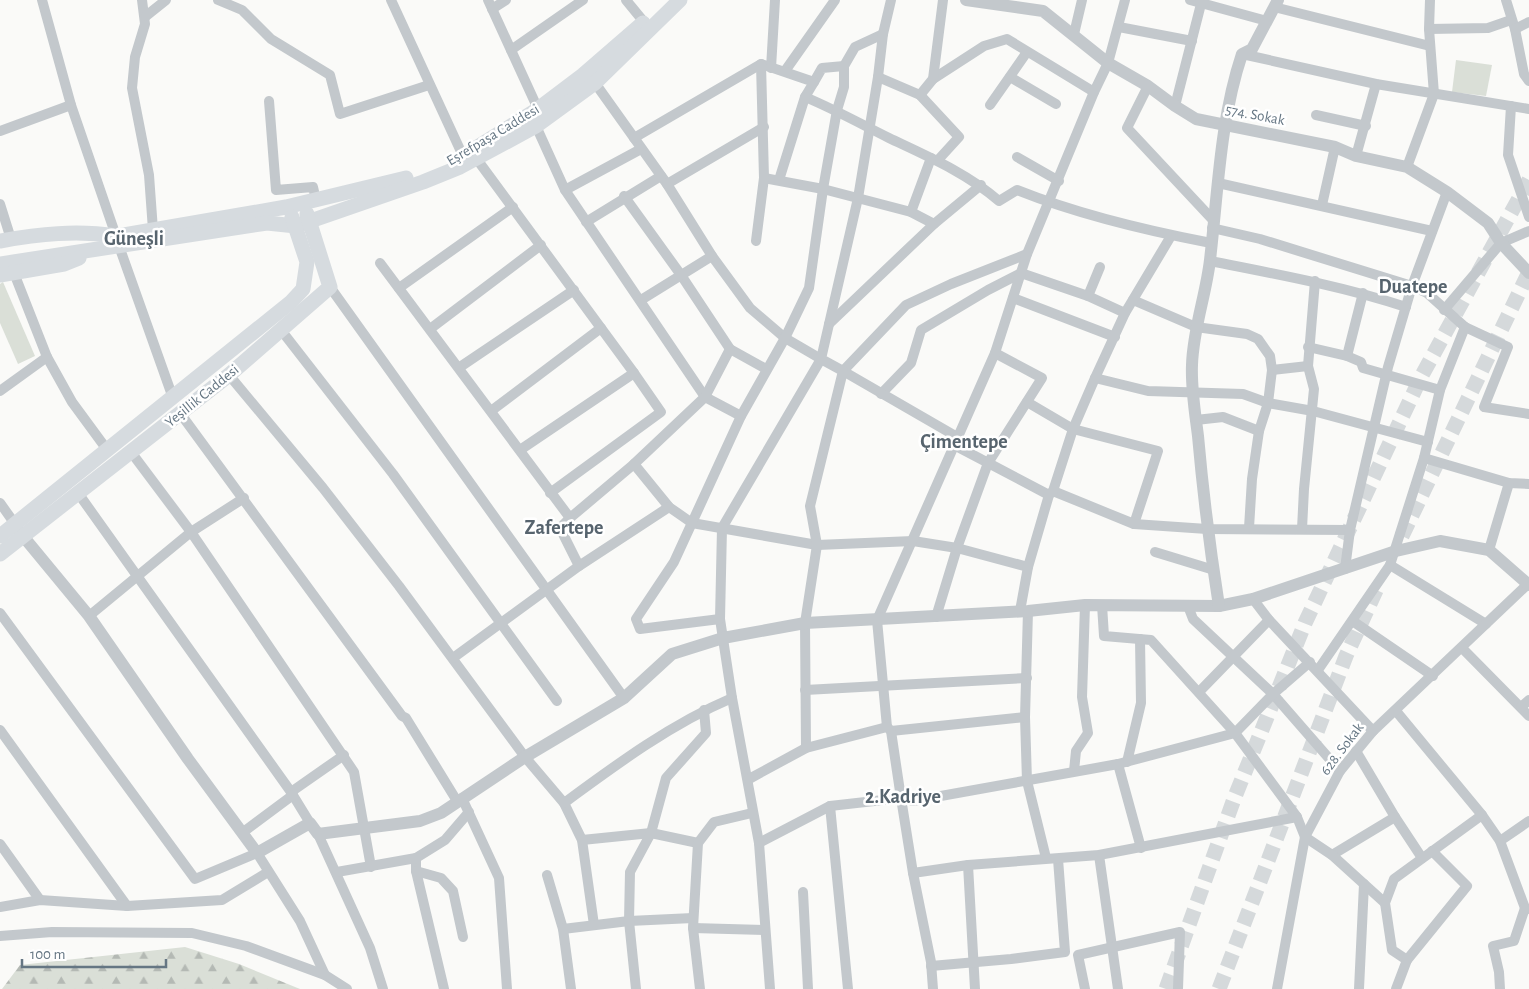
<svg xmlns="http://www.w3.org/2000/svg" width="1529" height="989" font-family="'Alegreya Sans',sans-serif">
  <defs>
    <pattern id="forest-firs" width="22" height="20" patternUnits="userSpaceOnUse" patternTransform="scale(1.25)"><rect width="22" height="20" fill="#dadfd7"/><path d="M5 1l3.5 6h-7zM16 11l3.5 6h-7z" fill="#b4b9b4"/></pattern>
  </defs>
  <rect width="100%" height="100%" fill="#fafaf8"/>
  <polygon fill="url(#forest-firs)" points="185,947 239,964 300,989 2,989 20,965"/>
  <g fill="#dadfd7">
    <polygon points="1456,60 1492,65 1486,96 1452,92"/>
    <polygon points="3,282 35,356 18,364 0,323 0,284"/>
  </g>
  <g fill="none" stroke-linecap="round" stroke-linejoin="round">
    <g stroke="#d5d9db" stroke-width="15" stroke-dasharray="15 8" stroke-linecap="butt">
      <polyline points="1402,536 1529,272"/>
      <polyline points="1166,989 1234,799 1305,623 1421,377 1529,180"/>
      <polyline points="1219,989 1346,656 1379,584"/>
    </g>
    <g stroke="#c3c8cc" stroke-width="10">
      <polyline points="42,0 71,105 116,236"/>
      <polyline points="142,0 145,24 135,57 132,88 149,175 153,230"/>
      <polyline points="218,0 242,10 271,39 330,75 340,114 429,85"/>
      <polyline points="391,0 463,156"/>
      <polyline points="488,0 538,109"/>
      <polyline points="626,0 644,22"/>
      <polyline points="1190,0 1267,21"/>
      <polyline points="1506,0 1515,29 1524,74 1529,81"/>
      <polyline points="1274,7 1430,46"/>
      <polyline points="492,9 506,0"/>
      <polyline points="146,16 166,0"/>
      <polyline points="1119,27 1192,41"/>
      <polyline points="1429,29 1488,28 1511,20"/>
      <polyline points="1515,29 1529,22"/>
      <polyline points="1074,34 1082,0"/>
      <polyline points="511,50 583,0"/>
      <polyline points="1242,54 1376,84 1529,109"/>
      <polyline points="771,68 775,0"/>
      <polyline points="785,71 835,0"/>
      <polyline points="878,77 920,95 959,137 938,160"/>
      <polyline points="1010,77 1056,104"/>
      <polyline points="933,79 984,46 1007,39 1094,92"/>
      <polyline points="814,82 822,68 844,66"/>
      <polyline points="595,83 667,184 712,256 750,308 785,338 821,359 722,528 720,619 732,698 759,843 770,989"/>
      <polyline points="1148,86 1127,128 1213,220"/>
      <polyline points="920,95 933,79 943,0"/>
      <polyline points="269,101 276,190 313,187 316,200"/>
      <polyline points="990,105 1027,52"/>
      <polyline points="1175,106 1201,4"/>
      <polyline points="1511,106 1508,155 1529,217"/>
      <polyline points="1316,115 1366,126"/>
      <polyline points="536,126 565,190 705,397 741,416"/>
      <polyline points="0,131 71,105"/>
      <path d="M634 138 761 64 814 82 805 97C834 109 861 124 889 138 927 156 967 173 999 201L1017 190C1077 214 1148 231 1211 243"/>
      <polyline points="1356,156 1376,84"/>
      <polyline points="1017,157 1059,181"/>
      <polyline points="476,158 634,373 661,412 550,493"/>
      <polyline points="1407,167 1434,94 1429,29 1430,0"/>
      <polyline points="764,178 823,189 911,212 934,224"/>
      <polyline points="779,180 805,97"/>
      <polyline points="1218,183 1432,231"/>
      <polyline points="667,184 764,127"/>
      <polyline points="565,190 641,149"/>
      <polyline points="624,196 681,275 730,349 766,369"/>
      <polyline points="0,204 11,239"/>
      <polyline points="1322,205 1335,147"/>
      <polyline points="911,212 931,158"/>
      <polyline points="586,222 661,176"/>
      <polyline points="1212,228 1260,239 1412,286 1427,293 1465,327 1508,347 1484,407 1529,414"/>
      <polyline points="756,241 764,178 761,64"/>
      <polyline points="119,246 173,398"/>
      <path d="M1210 261C1276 274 1342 286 1406 307"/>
      <polyline points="380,263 570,518"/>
      <polyline points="14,273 47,357 72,402 108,451"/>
      <polyline points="330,287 624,698"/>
      <polyline points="399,288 513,207"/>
      <polyline points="1088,296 1100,267"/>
      <polyline points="1013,298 1115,337"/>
      <polyline points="641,300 712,256"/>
      <polyline points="1133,300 1196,327 1247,334 1258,339 1270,356 1272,370 1268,403 1259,431 1252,479 1249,528"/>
      <polyline points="1444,310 1501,243 1529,231"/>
      <polyline points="829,324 934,224 981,185"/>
      <polyline points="430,329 541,245"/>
      <polyline points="281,330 393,474 557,701"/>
      <polyline points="1308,347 1347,356 1361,362 1363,368 1440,390"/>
      <polyline points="1347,356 1363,293"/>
      <polyline points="460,367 574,290"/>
      <polyline points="1272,370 1308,366"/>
      <polyline points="229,375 323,488 399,586 525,757 564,803 582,840 594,925"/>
      <polyline points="1095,378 1148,391 1243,394 1268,403 1313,411 1428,442"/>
      <polyline points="0,391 47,357"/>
      <polyline points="881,394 911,363 921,330 988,290 1021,273 1088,296 1125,313"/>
      <polyline points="1027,402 1073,429 1158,451 1134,524"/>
      <polyline points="491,411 601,328"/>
      <polyline points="180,413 402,716 406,718 457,801"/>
      <polyline points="1196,420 1223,417 1259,431"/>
      <polyline points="959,438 843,371 906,305 951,284 1027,254"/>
      <polyline points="956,446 1049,495"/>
      <polyline points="520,450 634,373"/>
      <polyline points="131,452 191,532 354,772 371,867"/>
      <polyline points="1424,458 1509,483 1529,484"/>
      <polyline points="634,464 669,507 692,523 817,545 913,541 957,548 1028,567"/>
      <polyline points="1053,491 1134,524 1207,529 1350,530"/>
      <polyline points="78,493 291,792 310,823"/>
      <polyline points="0,503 15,524"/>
      <polyline points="1302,529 1304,489 1314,389 1308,366 1315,281"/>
      <polyline points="1489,550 1509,483"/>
      <polyline points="1155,552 1214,570"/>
      <polyline points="1390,565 1486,624"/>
      <polyline points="579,566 560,528 570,518 634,464 705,397 730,349"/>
      <polyline points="1345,569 1350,530 1388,367 1412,286 1447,192"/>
      <polyline points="1253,599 1269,620 1373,731"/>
      <polyline points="1102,605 1104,636 1151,640 1235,733 1297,817"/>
      <polyline points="1188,606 1193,619 1273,694 1340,771"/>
      <polyline points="1020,611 1028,567 1049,495 1053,491 1073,429 1095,378 1125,313 1171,236"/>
      <polyline points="1028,611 1025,717 1027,781 1046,858"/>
      <polyline points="0,613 195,879 257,853 300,921 325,975"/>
      <polyline points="89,616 191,532 244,498"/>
      <polyline points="936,617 957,548 988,463 1042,378 995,353"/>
      <polyline points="720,619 640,629 636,619 674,562 741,416 785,338 809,288 823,189 837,110 844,87 844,66 855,47 883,34"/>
      <polyline points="1354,622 1433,676"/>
      <polyline points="1462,648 1529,716"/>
      <polyline points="453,658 579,566 669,507"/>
      <polyline points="1318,670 1390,565 1424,458 1440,390 1465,327"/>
      <polyline points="805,690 1027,678"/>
      <polyline points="1199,692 1269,620"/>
      <polyline points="1521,707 1529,700"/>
      <polyline points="1396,711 1482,815 1500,841 1525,908 1529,909"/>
      <polyline points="887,727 877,620 995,353 1027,254 1094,92 1108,63 1125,0"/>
      <polyline points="0,730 127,906"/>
      <polyline points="891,731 1025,717"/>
      <polyline points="806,748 805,623 817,545 810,506 843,371 821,359 858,198 878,77 883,34 891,0"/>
      <polyline points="1356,751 1395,817"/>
      <polyline points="1127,762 1141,703 1140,639"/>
      <polyline points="1118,764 1141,848"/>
      <polyline points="1074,771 1076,751 1088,733 1082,697 1085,605"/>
      <polyline points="749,779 806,748 887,727 891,731 901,798 913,801 1118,764 1235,733 1273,694 1310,662"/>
      <polyline points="291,792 344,755"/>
      <polyline points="462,798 499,878 507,989"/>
      <path d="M564 803C617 764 671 724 732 698"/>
      <polyline points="830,806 848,989"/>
      <polyline points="242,833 293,795"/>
      <polyline points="318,834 370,948 383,989"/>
      <polyline points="582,840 651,833 698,843"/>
      <polyline points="1500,841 1529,821"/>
      <polyline points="759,843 830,806 901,798 913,873"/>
      <polyline points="0,844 40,900"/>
      <polyline points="1099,855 1118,989"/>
      <polyline points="1332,855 1395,817 1422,858"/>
      <polyline points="416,858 416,871 444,989"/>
      <polyline points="968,865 975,989"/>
      <polyline points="416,871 441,878 453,891 463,937"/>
      <polyline points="337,872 416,858 445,840 469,812"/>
      <polyline points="547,875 563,929 571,989"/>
      <polyline points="1364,884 1385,903"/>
      <polyline points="803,892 808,989"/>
      <polyline points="0,907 40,900 127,906 222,900 268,872"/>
      <polyline points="693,928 764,930"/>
      <polyline points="563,929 629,921 693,918"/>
      <polyline points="0,936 52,932 192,933 246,946 325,975 347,989"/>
      <polyline points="1407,960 1467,886 1432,851"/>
      <polyline points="931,966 1011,959 1065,952 1058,859"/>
      <polyline points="636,989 629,921 630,872 651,833 666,778 706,733 704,710"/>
      <polyline points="700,989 693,928 698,843 714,822 752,813"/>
      <polyline points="933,989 931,962 913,873 968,865 1099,855 1297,817 1305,837 1332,855 1364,884 1359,989"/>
      <polyline points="1085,989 1078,955 1180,932 1178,989"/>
      <polyline points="1277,989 1305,837 1340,771 1373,731 1529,583"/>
      <polyline points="1396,989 1407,960 1392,950 1385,903 1394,879 1482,815"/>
      <polyline points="1500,989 1499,972 1493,946 1514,941 1525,908"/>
    </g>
    <g stroke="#c3c8cc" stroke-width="12">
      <polyline points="966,0 1043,11 1108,63 1148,86 1175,106 1196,119 1335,147 1356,156 1407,167 1447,192 1488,223 1501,243 1529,273"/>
      <polyline points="18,530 89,616 188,759 257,853 310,823 318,834 420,821 441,813 525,757 624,698 672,654 723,638 805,623 1028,611 1085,605 1219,606 1253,599 1396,551 1440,541 1489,550 1529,585"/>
      <path d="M1219 606C1210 549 1203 493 1198 436 1195 412 1191 389 1192 365 1193 329 1206 295 1210 260 1218 191 1220 120 1242 54L1252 49 1278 0"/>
    </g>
    <g stroke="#d6dbdf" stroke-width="15">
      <polyline points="471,151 538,109 583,75 643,23"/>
      <polyline points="118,236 286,207 406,178"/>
      <path d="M0 241C39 234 77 230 116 236"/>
      <polyline points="0,264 267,223 296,226 423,182 460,167 536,126 595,83 680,0"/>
      <polyline points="0,275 64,264 79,258"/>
      <polyline points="0,536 291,302 303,289 307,262 292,217"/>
      <polyline points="0,554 229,375 330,287 307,214"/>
    </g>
  </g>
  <g text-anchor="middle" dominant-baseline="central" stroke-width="5" stroke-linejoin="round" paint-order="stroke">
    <g font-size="15" fill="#657683" stroke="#fff">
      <text transform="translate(1255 115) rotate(11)">574. Sokak</text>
      <text transform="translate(493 135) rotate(-31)">Eşrefpaşa Caddesi</text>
      <text transform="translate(202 396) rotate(-39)">Yeşillik Caddesi</text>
      <text transform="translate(1342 749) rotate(-53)">628. Sokak</text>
    </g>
    <g font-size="20" font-weight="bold" fill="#57646e" stroke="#fff">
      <text x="134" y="239">Güneşli</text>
      <text x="1413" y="287">Duatepe</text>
      <text x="964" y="442">Çimentepe</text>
      <text x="564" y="528">Zafertepe</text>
      <text x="903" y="797">2.Kadriye</text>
    </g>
  </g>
  <path d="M22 959v8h144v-8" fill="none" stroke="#657683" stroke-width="2.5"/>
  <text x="30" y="959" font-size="15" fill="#657683" stroke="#ffffff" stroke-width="4" paint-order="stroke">100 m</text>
</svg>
